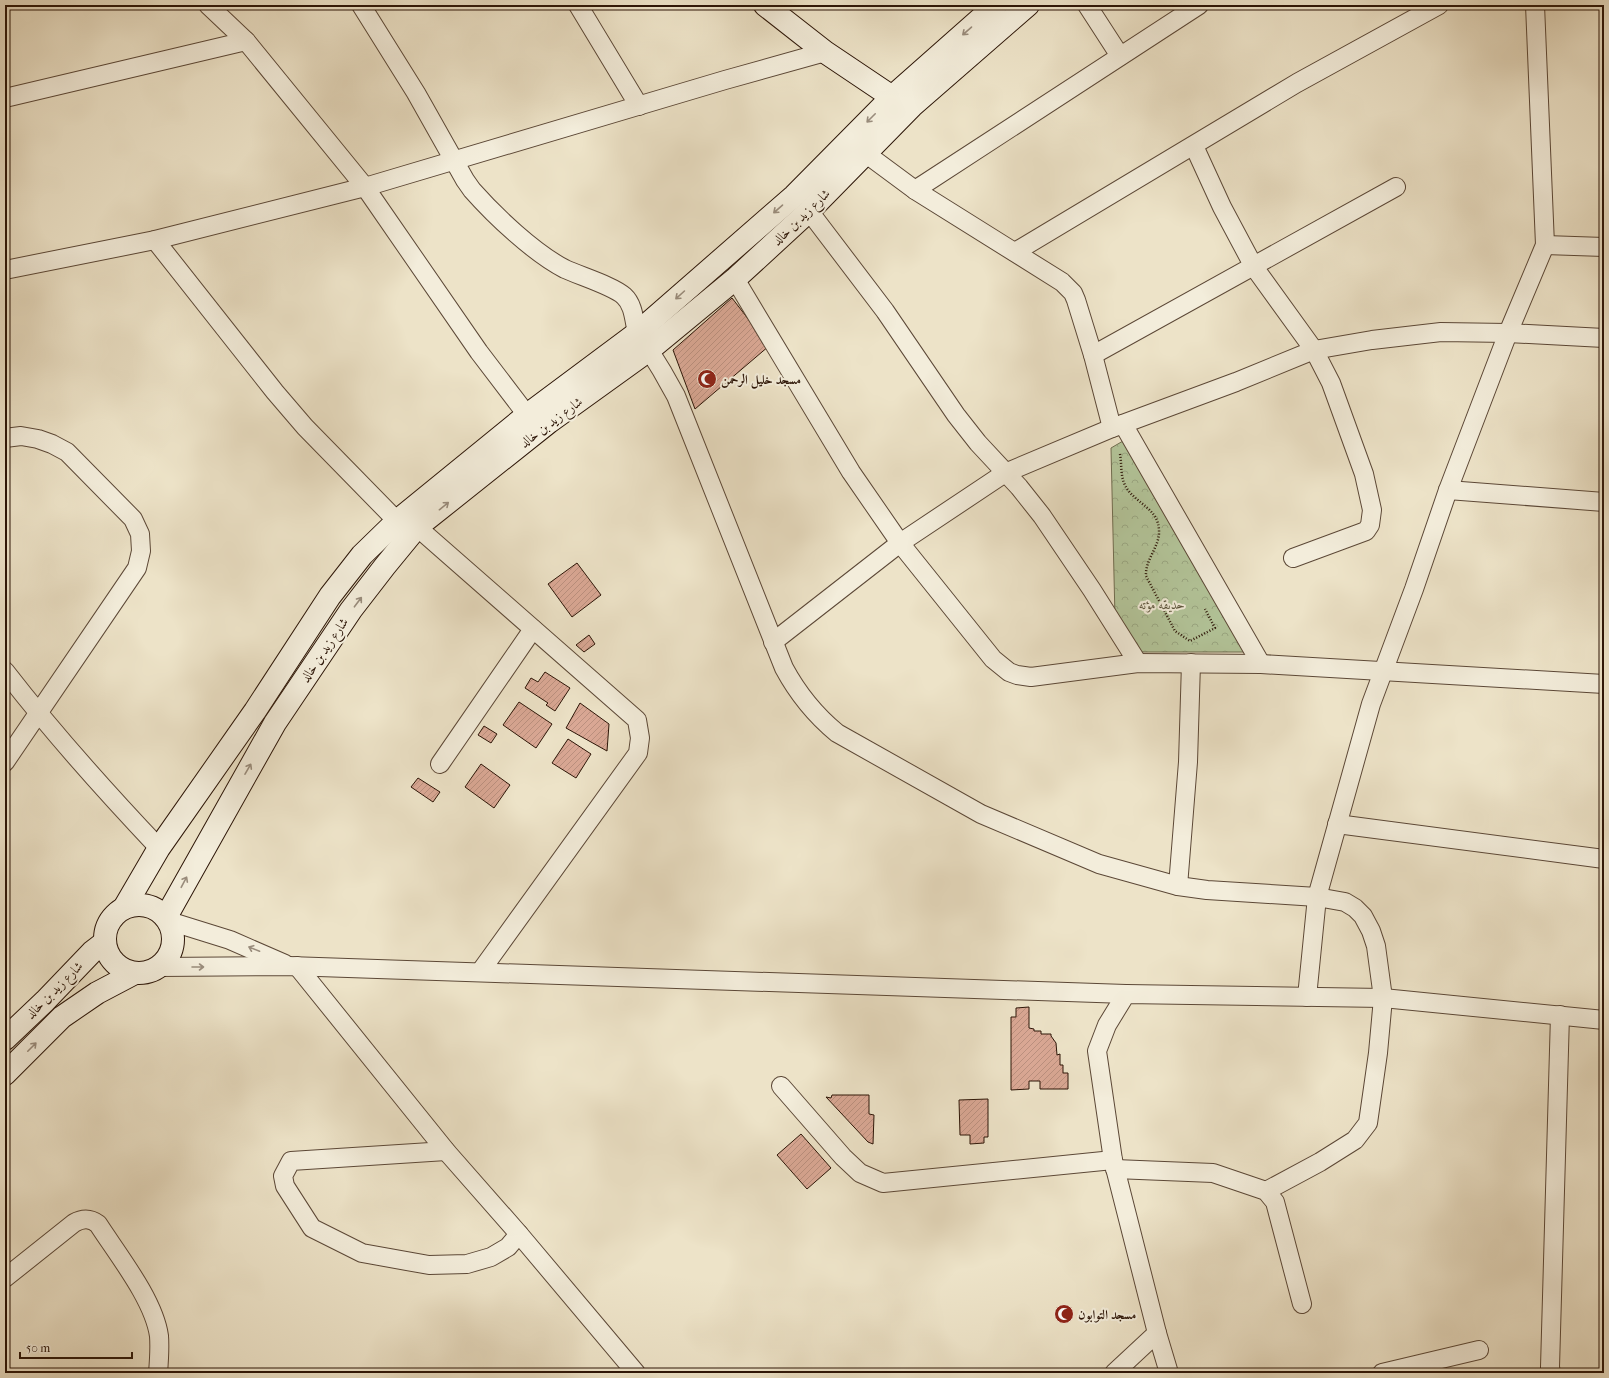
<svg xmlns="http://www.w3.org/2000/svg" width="1609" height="1378" font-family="'IM FELL French Canon',Amiri,serif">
  <defs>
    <pattern id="forest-crowns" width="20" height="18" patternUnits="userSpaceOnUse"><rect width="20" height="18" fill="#b3c59a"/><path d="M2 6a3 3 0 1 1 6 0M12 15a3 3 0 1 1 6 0" fill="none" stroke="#9aa883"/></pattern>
    <pattern id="building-hatch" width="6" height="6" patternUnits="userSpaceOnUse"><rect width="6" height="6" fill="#daa895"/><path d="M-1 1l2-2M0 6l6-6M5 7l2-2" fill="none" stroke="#bb907f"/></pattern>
  </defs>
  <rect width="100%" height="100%" fill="#ede3c8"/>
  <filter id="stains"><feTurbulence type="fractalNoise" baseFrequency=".005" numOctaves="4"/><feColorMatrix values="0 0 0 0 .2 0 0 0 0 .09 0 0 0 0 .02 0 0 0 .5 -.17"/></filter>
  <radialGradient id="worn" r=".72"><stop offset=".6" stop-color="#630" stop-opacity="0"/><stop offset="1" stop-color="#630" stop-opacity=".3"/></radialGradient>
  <polygon fill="url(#forest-crowns)" stroke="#706d50" points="1123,441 1246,652 1141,652 1115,618 1111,448"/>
  <g fill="url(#building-hatch)" stroke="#2c1507">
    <polygon points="732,298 769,346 695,409 673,350"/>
    <polygon points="577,563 601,595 572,617 548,584"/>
    <polygon points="589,635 595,644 584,652 576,645"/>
    <polygon points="545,672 570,688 555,711 546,705 548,703 525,688 531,678 538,682"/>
    <polygon points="519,702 552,724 536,748 503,725"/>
    <polygon points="580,703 609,724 607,751 566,728"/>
    <polygon points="484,726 497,734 491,743 478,735"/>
    <polygon points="568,739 591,754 576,778 552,763"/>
    <polygon points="481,764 510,785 494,808 465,787"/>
    <polygon points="418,778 440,792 433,802 411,787"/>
    <polygon points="1029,1007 1029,1028 1034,1029 1034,1031 1041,1031 1041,1034 1051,1034 1051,1036 1056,1043 1057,1055 1060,1054 1060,1065 1063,1065 1063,1073 1068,1073 1068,1089 1040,1089 1040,1081 1029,1081 1029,1089 1011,1090 1011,1017 1016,1017 1016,1008"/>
    <polygon points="832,1095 869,1095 869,1114 874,1115 873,1144 868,1142 826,1097 831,1098"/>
    <polygon points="988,1099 988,1137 984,1137 984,1143 970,1144 970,1135 960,1135 959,1100"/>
    <polygon points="801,1134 831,1168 807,1189 777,1155"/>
  </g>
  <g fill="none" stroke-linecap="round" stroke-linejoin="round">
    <defs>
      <g id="street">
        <polyline points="208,5 246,41 365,187 479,352 527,415"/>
        <path d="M361 5 416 93 465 180 472 190C495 216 534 253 565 269 580 276 613 286 624 296 634 305 634 321 637 333"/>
        <polyline points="578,5 639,106"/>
        <polyline points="1087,5 1120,56"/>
        <polyline points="5,98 246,41"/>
        <polyline points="1194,146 1222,207 1254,267 1314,350 1331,383 1364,474 1372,510 1370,525 1366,531 1293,558"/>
        <polyline points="865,153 915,190 1062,282 1073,293 1076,300 1093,355 1112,428"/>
        <polyline points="915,190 1199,5"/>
        <polyline points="809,211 885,311 956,415 978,443 1019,487 1042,516 1092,590 1138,663"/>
        <polyline points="155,240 275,392 305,427 397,521"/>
        <polyline points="1545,245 1604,247"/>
        <polyline points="1015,252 1297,83 1439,5"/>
        <polyline points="5,270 155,240 365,187 725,80 825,52"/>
        <polyline points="735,279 851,472 900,543 993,659 1009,672 1017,675 1031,677 1138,663 1261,664 1604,684"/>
        <path d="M649 350 662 371 676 396 784 668C798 694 814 714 837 733L981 814 1099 864 1178 886 1207 890 1317 897 1345 902 1355 908 1363 916 1371 931 1376 946 1383 998 1378 1053 1368 1123 1355 1140 1320 1162 1266 1191"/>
        <polyline points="1093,355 1396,187"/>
        <polyline points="1123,424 1261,664"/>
        <polyline points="5,438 21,436 38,439 52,444 67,452 133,519 140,534 141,551 137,568 5,762"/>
        <polyline points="1448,490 1604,502"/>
        <polyline points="417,527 637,720 640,738 638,753 480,972"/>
        <polyline points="773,642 900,543 1005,473 1112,428 1236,382 1314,350 1372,340 1441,332 1508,333 1604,338"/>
        <path d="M5 671C53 733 105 791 159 848"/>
        <polyline points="440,764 533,629"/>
        <polyline points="1337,824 1604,859"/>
        <polyline points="1178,886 1188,762 1191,663"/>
        <polyline points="169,921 230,940 285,964"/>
        <polyline points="297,966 446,1151 519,1234 636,1373"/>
        <polyline points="159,967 289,966 1126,994"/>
        <polyline points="1307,997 1317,897 1371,704 1414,589 1448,490 1508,333 1545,245 1535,5"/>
        <polyline points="781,1086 843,1157 860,1173 883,1183 1113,1160"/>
        <polyline points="446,1151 291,1161 283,1176 285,1186 312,1228 362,1253 429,1265 467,1264 491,1257 508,1247 519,1234"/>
        <polyline points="1115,1169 1213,1173 1266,1191 1275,1202 1302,1304"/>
        <path d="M5 1278 74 1223C83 1218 90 1218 98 1224 118 1255 154 1300 159 1336 160 1349 159 1361 158 1373"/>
        <polyline points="1157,1333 1113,1160 1097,1051 1107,1025 1126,994 1383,998 1604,1020"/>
        <polyline points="1114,1373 1157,1333 1169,1373"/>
        <polyline points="1382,1373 1479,1350"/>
        <polyline points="1551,1373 1550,1367 1560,1015"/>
      </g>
      <g id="secondary">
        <polyline points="765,5 825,52 892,97"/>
        <circle cx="139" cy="939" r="34"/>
        <polyline points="124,908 159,848 255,711 330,596 362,555 397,521 527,415 637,333 794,196 892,97 996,5"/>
        <polyline points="166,917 275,723 351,610 385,566 417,527 549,422 649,350 735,279 809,211 912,106 1028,5"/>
        <polyline points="5,1039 45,1001 92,952 105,942"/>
        <polyline points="5,1074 62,1017 97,993 135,973"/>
      </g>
    </defs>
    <use href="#street" stroke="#5c4837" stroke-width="20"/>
    <use href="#secondary" stroke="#2c1507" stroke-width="24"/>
    <path stroke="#2c1507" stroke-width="2.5" stroke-dasharray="1 2" stroke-linecap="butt" d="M1120 454C1122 465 1120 477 1126 487 1136 504 1158 508 1159 530 1160 547 1145 559 1146 576L1175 631 1190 641 1215 628 1205 609"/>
    <use href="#street" stroke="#f3eddb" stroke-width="18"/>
    <use href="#secondary" stroke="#f3eddb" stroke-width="22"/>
  </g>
  <defs><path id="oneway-shaft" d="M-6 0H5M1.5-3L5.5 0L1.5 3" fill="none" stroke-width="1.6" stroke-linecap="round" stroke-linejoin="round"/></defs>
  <g stroke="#998c7c">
    <use href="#oneway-shaft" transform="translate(967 31) rotate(139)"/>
    <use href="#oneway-shaft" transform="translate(871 118) rotate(135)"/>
    <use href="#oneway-shaft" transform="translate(778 209) rotate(139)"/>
    <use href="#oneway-shaft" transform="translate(680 295) rotate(138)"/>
    <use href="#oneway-shaft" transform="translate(444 506) rotate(-39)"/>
    <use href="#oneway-shaft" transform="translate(358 602) rotate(-53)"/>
    <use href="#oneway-shaft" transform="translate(248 769) rotate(-60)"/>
    <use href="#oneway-shaft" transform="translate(184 882) rotate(-62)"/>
    <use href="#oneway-shaft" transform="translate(254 949) rotate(-158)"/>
    <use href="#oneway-shaft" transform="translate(198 967)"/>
    <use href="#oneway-shaft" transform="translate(32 1047) rotate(-45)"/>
  </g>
  <defs>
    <symbol id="mosque-disc" viewBox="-11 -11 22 22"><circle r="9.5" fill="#8f2418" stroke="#f3eddb"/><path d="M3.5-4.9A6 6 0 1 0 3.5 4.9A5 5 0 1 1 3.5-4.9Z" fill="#fff"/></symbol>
  </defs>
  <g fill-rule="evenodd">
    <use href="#mosque-disc" x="696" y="368" width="22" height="22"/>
    <use href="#mosque-disc" x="1053" y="1303" width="22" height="22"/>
  </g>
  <g text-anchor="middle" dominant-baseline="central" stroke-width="4" stroke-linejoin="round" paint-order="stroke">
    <g font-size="13" fill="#2c1507" stroke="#f3eddb">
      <text transform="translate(801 217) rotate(-44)">شارع زيد بن خالد</text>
      <text transform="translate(551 422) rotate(-37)">شارع زيد بن خالد</text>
      <text transform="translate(324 650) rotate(-56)">شارع زيد بن خالد</text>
      <text transform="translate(54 990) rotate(-45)">شارع زيد بن خالد</text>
    </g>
    <g font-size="13" font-weight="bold" fill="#2c1507" stroke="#f3eddb" text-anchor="start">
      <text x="721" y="379">مسجد خليل الرحمن</text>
      <text x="1078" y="1314">مسجد التوابون</text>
    </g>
    <g font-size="13" font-style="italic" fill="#5b533a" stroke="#f3eddb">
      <text x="1162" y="604">حديقه مؤته</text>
    </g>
  </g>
  <rect width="1609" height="1378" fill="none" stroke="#ede3c8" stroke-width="20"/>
  <rect x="6" y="6" width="1597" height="1366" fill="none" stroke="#2c1507" stroke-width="2"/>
  <rect x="10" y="10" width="1589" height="1358" fill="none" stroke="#2c1507"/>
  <path d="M20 1352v6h112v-6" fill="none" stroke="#2c1507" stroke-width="2"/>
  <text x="26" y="1352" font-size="12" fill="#2c1507" stroke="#f3eddb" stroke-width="3" paint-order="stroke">50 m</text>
  <rect width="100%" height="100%" filter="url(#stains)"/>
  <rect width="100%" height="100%" fill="url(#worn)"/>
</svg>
